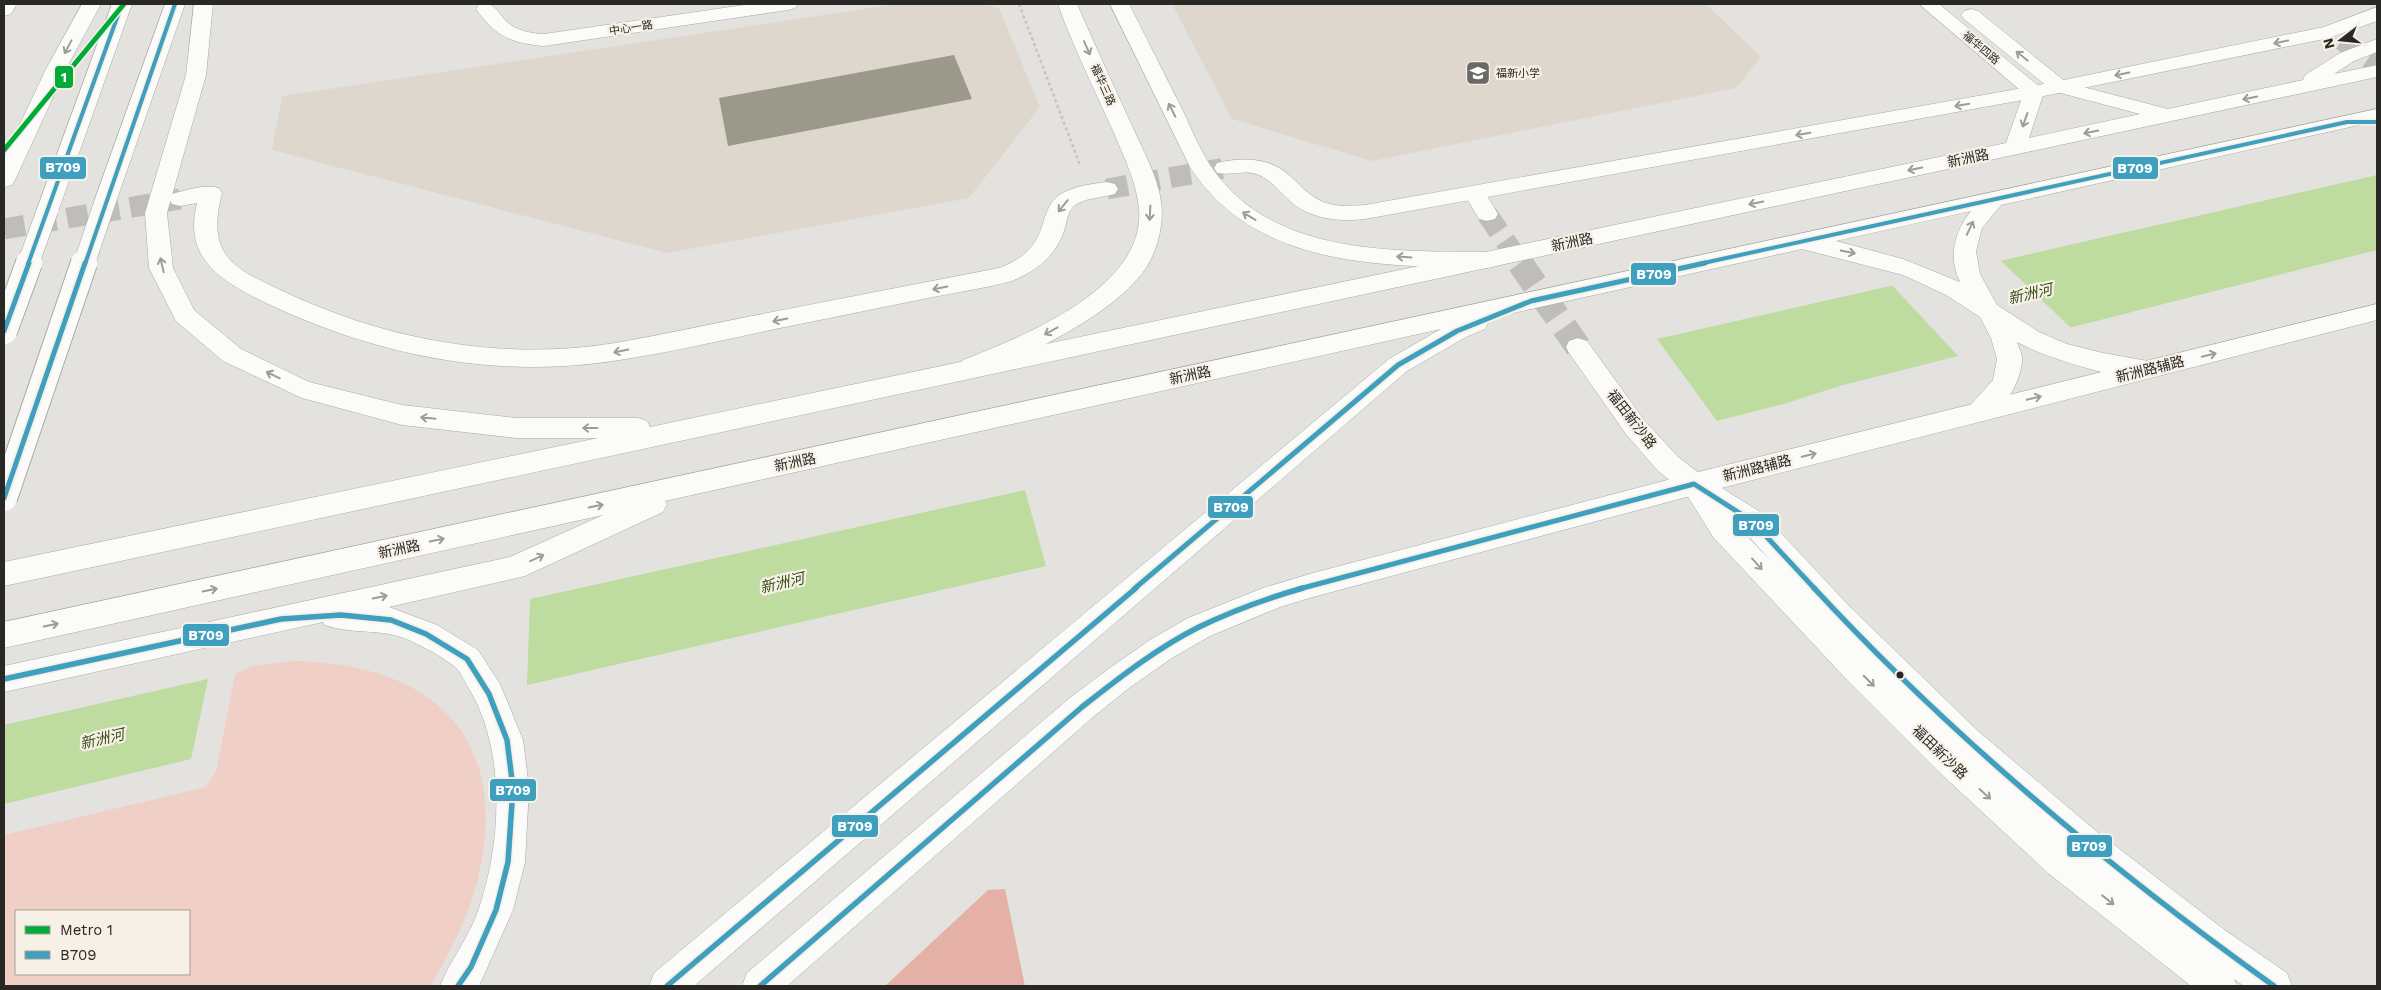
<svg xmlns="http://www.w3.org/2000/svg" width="2381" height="990" font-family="'Work Sans','Noto Sans SC',sans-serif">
  <rect width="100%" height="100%" fill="#e4e2de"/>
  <g fill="#ddd7cd">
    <polygon points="897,4 981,4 999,8 1040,107 969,198 667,253 272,150 282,96"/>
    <polygon points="1172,4 1706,4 1761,57 1736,88 1372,161 1232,119"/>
  </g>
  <path fill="#f0cfc7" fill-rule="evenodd" d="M295 661C435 664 513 739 477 882 468 919 448 954 431 986H4V835L206 787 216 772 235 674 252 666ZM16 911H189V974H16Z"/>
  <polygon fill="#e5b0a5" points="1005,889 1025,986 885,986 988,890"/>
  <g fill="#bedba0">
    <polygon points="2377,175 2377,250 1843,385 1787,403 1717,421 1657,339"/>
    <polygon points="1025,490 1046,566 527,685 530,599"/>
    <polygon points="208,679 191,759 4,804 4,725"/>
  </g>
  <polygon fill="#e4e2de" points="1999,259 2072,329 1960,358 1890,283"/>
  <polygon fill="#9b9989" points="954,55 972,99 728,146 719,98"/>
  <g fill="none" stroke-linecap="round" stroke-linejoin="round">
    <g stroke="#bfbdb9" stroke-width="21" stroke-dasharray="21 11" stroke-linecap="butt">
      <polyline points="2342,40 2377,64"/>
      <polyline points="1107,189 1225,168"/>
      <polyline points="4,229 180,199"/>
    </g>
    <polyline stroke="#bfbdb9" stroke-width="21" stroke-dasharray="21 11" stroke-linecap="butt" points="1487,214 1521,264"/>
    <polyline stroke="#bfbdb9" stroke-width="26" stroke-dasharray="26 13" stroke-linecap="butt" points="1520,263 1578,347"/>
    <defs>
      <g id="street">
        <polygon points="4,4 17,4 11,14 4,16"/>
        <path d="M488 4C496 6 500 15 506 21 517 31 529 33 544 34L751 4H798L795 8 788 10 544 46C511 43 496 37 476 9L479 5Z"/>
        <path d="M2377 7V21L2329 38 2034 98 1365 219C1338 222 1309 219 1289 200 1279 191 1271 180 1259 175 1246 169 1231 176 1217 173L1214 168 1217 163C1242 157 1270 157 1290 176 1300 185 1309 196 1323 202 1336 207 1351 206 1365 205L2034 86 2324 27Z"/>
        <path d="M1107 182 1115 184 1118 189 1115 194C1101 198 1086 197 1074 206 1067 212 1067 222 1064 231 1056 256 1036 271 1012 281 986 288 959 292 933 297 887 306 841 316 795 325 735 337 674 352 613 361 492 379 376 355 266 303 221 281 183 259 197 203L180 206 172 204 169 199 172 194C186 190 204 184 219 188L222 193C205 259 236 269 289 294 391 341 503 361 615 343 661 335 706 325 752 316 834 300 917 284 999 268 1020 260 1036 248 1042 226 1046 215 1048 204 1058 196 1072 186 1091 184 1107 182Z"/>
        <polygon points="2377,304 2377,320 1694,495 1313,597 1280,607 1210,636 1172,658 1129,688 1093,717 787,986 742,986 747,973 1071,697 1107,670 1150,640 1188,618 1263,588 1313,573 1694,473"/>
      </g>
      <g id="secondary">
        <polygon points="112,4 132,4 59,209 56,214 48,216 40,214 37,209"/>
        <polygon points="165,4 185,4 117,199 114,204 106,206 98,204 95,199"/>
        <path d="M1058 4H1077C1095 45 1114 87 1133 128 1143 151 1158 176 1161 202 1164 220 1159 244 1150 261 1126 309 1022 360 972 375L963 372 959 366 963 360C1024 336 1154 285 1138 201 1134 177 1123 155 1114 133 1095 90 1073 47 1058 4Z"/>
        <path d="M1110 4H1129C1147 39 1164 74 1182 109 1192 130 1201 153 1215 172 1276 256 1396 251 1488 252L1496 254 1500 260 1496 266 1488 268C1381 266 1255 268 1190 167Z"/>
        <polygon points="1919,4 1939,4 2041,88 2044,92 2041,96 2034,98 2027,96"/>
        <polygon points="1971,9 1978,11 2067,83 2070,87 2067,91 2060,93 2053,91 1964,19 1961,15 1964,11"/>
        <polygon points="1475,187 1483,189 1498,214 1495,219 1487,221 1479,219 1464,194 1467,189"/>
        <path d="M1578 338 1587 341 1644 420 1678 457 1704 477 1762 513 1850 607 1978 731 2096 831 2226 931 2287 973 2292 986H2244L2234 979 2237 986H2191L2048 873 1938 771 1849 682 1713 537 1685 492 1658 471 1626 434 1569 353 1566 347 1569 341ZM1737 526 1742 529 1771 561Z"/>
      </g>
      <g id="primary">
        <polygon points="82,4 101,4 66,69 15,180 12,185 4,187 4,158 46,69"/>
        <polygon points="194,4 213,4 206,75 167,213 173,268 194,310 241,349 309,382 402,405 516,418 638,418 647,421 650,427 2006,143 2024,92 2027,88 2034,86 2041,88 2044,92 2029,138 2140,114 2053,91 2050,87 2053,83 2060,81 2168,109 2303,80 2305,75 2340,53 2377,39 2377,52 2354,61 2334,74 2377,65 2377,77 4,586 4,562 598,438 516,438 402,425 302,398 223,361 176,321 149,268 145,213 186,75"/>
        <path d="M2377 109V121L2001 205 1982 228 1976 251 1980 274 1997 305 2039 332 2067 344 2103 353 2148 361 2157 364 2161 370 2157 376C2128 385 2044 357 2017 342 2019 348 2023 355 2022 361 2020 386 1997 426 1969 418L1965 411 1993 380 1997 359 1991 338 1980 317 1946 295 1903 275 1802 249 1486 319 1488 323 1485 329 1466 337 1407 371 694 986H649L654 973 1389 359 1441 329 665 501 667 504 663 512 525 576 389 607 437 625 478 650 500 684 523 740 529 788 525 862 513 910 479 986H440C451 959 470 936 479 908 502 841 506 748 468 687 464 681 461 672 456 668 445 658 429 650 417 644 385 626 356 636 325 625L323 622 4 692V666L510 557 603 515 4 648V622ZM1971 211C1954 232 1948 257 1960 282L1903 259 1836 241Z"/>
      </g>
    </defs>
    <use href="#street" stroke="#aaa8a4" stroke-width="1"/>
    <use href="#secondary" stroke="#aaa8a4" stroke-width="1"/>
    <use href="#primary" stroke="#aaa8a4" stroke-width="1"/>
    <polyline stroke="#c4c3c1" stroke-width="2.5" stroke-dasharray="3 3" stroke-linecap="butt" points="1019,4 1080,165"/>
    <use href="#street" fill="#fbfbfa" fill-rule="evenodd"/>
    <use href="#secondary" fill="#fbfbfa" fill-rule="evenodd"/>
    <use href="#primary" fill="#fbfbfa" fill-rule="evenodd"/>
    <defs>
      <g id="secondary-bridge-far1">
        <polyline points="28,264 48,209"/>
        <polyline points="84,264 106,199"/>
      </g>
      <g id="secondary-bridge">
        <polyline points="4,331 29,263"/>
        <polyline points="4,498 84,263"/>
      </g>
    </defs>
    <use href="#secondary-bridge-far1" stroke="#aaa8a4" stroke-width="22" stroke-linecap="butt"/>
    <use href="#secondary-bridge" stroke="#aaa8a4" stroke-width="28" stroke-linecap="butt"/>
    <use href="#secondary-bridge-far1" stroke="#fbfbfa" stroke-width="21"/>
    <use href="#secondary-bridge" stroke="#fbfbfa" stroke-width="26"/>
    <defs>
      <g id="bus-1-far2">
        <polyline points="28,264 122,4"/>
        <polyline points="85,264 175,4"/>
        <polyline points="1699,264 2347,122 2377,122"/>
      </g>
      <g id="bus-1-far1">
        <polyline points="4,331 29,263"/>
        <polyline points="4,498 85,263"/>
        <polyline points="1134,589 1398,365 1457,331 1531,301 1705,263"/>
        <polyline points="1299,589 1694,484 1752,521 1815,589"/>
      </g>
      <g id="bus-1">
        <path d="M1814 588C1952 737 2109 868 2274 986"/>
        <polyline points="4,679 281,619 341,615 391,620 426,634 467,659 489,694 507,740 513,788 508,862 496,910 471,967 458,986"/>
        <polyline points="667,986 1136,588"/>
        <path d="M760 986 1082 707C1119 678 1157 648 1199 627 1232 611 1268 598 1303 588"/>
      </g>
    </defs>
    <use href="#bus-1-far2" stroke="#f6f0e7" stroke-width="7"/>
    <use href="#bus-1-far1" stroke="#f6f0e7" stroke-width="9"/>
    <use href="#bus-1" stroke="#f6f0e7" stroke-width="9"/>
    <use href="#bus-1-far2" stroke="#3ea0be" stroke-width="4"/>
    <use href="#bus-1-far1" stroke="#3ea0be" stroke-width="5"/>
    <use href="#bus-1" stroke="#3ea0be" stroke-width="5.5"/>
    <defs>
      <polyline id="metro-1" points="4,150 124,4"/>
    </defs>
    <use href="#metro-1" stroke="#f6f0e7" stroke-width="8"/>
    <use href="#metro-1" stroke="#00ab39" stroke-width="5"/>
  </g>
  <defs><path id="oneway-shaft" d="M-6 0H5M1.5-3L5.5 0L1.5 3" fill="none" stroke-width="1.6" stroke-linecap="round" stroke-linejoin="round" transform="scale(1.25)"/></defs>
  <g stroke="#9d9c9a">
    <use href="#oneway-shaft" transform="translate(2281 42) rotate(168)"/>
    <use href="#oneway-shaft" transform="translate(68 47) rotate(118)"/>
    <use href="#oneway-shaft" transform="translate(1087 48) rotate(66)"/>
    <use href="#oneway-shaft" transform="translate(2022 56) rotate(-141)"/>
    <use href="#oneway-shaft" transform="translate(2122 74) rotate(169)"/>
    <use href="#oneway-shaft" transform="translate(2250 98) rotate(168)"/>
    <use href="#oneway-shaft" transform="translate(1962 105) rotate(170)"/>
    <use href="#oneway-shaft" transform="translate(1172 110) rotate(-117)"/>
    <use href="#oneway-shaft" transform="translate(2025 120) rotate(109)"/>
    <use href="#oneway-shaft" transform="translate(2091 132) rotate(168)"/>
    <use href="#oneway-shaft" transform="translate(1803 134) rotate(170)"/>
    <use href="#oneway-shaft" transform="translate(1915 169) rotate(168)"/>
    <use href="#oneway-shaft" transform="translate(1756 203) rotate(168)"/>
    <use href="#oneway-shaft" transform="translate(1063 206) rotate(129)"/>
    <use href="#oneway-shaft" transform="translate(1150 213) rotate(93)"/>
    <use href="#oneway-shaft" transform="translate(1249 216) rotate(-149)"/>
    <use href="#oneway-shaft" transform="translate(1970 228) rotate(-65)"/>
    <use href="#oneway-shaft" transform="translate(1848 252) rotate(12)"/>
    <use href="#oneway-shaft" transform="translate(1404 257) rotate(-176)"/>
    <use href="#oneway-shaft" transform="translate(162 265) rotate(-103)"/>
    <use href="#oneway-shaft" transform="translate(940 288) rotate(169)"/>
    <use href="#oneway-shaft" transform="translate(780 320) rotate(169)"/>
    <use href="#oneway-shaft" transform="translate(1051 331) rotate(151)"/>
    <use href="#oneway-shaft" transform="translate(621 351) rotate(169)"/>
    <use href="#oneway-shaft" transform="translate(2209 355) rotate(-14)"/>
    <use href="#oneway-shaft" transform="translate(273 375) rotate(-154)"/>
    <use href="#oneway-shaft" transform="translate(2034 398) rotate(-14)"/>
    <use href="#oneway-shaft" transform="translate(428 418) rotate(-174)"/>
    <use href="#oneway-shaft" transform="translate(590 428) rotate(-180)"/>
    <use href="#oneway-shaft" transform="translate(1809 455) rotate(-14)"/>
    <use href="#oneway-shaft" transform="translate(596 506) rotate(-12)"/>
    <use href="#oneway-shaft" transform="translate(437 540) rotate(-12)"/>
    <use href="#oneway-shaft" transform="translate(537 558) rotate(-25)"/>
    <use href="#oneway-shaft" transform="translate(1757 564) rotate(48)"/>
    <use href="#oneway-shaft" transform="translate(210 590) rotate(-12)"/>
    <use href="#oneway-shaft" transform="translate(380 597) rotate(-12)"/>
    <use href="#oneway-shaft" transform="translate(51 625) rotate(-12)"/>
    <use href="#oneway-shaft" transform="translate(1869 681) rotate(45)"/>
    <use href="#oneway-shaft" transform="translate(1985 794) rotate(42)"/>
    <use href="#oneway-shaft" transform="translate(2108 900) rotate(38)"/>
  </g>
  <defs>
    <symbol id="school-square" viewBox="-11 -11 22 22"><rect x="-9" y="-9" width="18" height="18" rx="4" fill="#6b6966" stroke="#f6f0e7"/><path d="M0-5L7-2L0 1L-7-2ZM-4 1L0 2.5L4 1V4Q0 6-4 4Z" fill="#fff"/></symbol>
  </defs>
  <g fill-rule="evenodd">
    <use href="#school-square" x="1464" y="59" width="28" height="28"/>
  </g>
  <circle fill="#2a2825" stroke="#f6f0e7" stroke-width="2" cx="1900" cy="675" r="4.5"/>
  <g text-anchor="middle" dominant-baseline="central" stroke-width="4.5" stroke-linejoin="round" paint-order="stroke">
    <g font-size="11" fill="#2a2825" stroke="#f6f0e7">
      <text transform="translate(631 28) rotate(-9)">中心一路</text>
      <text transform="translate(1981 48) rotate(40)">福华四路</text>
      <text transform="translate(1103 85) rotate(66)">福华三路</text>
    </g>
    <g font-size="11" fill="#2a2825" stroke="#f6f0e7" text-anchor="start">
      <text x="1496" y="73">福新小学</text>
    </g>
    <g font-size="14" fill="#2a2825" stroke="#f6f0e7">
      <text transform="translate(1968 158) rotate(-12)">新洲路</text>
      <text transform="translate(1572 242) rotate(-12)">新洲路</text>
      <text transform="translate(2150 369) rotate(-14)">新洲路辅路</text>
      <text transform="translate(1190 375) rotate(-12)">新洲路</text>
      <text transform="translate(1632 419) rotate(52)">福田新沙路</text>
      <text transform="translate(795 462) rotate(-12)">新洲路</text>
      <text transform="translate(1757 468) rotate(-14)">新洲路辅路</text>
      <text transform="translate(399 549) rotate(-12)">新洲路</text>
      <text transform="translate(1940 752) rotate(44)">福田新沙路</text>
    </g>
    <g font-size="15" font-style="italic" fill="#344e15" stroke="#f6f0e7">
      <text transform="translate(2030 294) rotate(-13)">新洲河</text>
      <text transform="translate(782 583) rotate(-13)">新洲河</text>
      <text transform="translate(102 739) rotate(-13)">新洲河</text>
    </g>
  </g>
  <g stroke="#f6f0e7" stroke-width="2">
    <rect x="54" y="65" width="20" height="24" rx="5" fill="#00ab39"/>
    <rect x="39" y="156" width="48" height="24" rx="5" fill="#3ea0be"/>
    <rect x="2112" y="156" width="47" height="24" rx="5" fill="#3ea0be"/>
    <rect x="1630" y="262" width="47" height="24" rx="5" fill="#3ea0be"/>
    <rect x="1207" y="495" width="47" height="24" rx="5" fill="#3ea0be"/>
    <rect x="1732" y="513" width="48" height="24" rx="5" fill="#3ea0be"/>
    <rect x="182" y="623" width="48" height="24" rx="5" fill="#3ea0be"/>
    <rect x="489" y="778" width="48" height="24" rx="5" fill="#3ea0be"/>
    <rect x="831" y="814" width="48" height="24" rx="5" fill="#3ea0be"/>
    <rect x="2066" y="834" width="47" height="24" rx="5" fill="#3ea0be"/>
  </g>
  <g font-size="14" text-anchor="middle" font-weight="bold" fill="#fff">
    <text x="64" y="82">1</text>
    <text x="63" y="172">B709</text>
    <text x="2135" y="173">B709</text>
    <text x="1654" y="279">B709</text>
    <text x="1231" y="512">B709</text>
    <text x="1756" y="530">B709</text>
    <text x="206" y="640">B709</text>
    <text x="513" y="795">B709</text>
    <text x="855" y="831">B709</text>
    <text x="2089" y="851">B709</text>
  </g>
  <rect width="2381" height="990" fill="none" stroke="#2a2825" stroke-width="10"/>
  <rect x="15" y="910" width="175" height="65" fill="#f6f0e7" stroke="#a4a099"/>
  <rect x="25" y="926" width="25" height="8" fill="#00ab39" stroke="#a4a099"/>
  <text x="60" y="935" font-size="15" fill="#2a2825">Metro 1</text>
  <rect x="25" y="951" width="25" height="8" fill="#3ea0be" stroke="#a4a099"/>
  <text x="60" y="960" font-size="15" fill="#2a2825">B709</text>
  <g transform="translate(2341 40) rotate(254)" stroke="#f6f0e7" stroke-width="4" paint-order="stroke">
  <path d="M0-4L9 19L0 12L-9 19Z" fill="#2a2825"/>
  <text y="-8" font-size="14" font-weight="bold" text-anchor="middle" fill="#2a2825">N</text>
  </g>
</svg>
